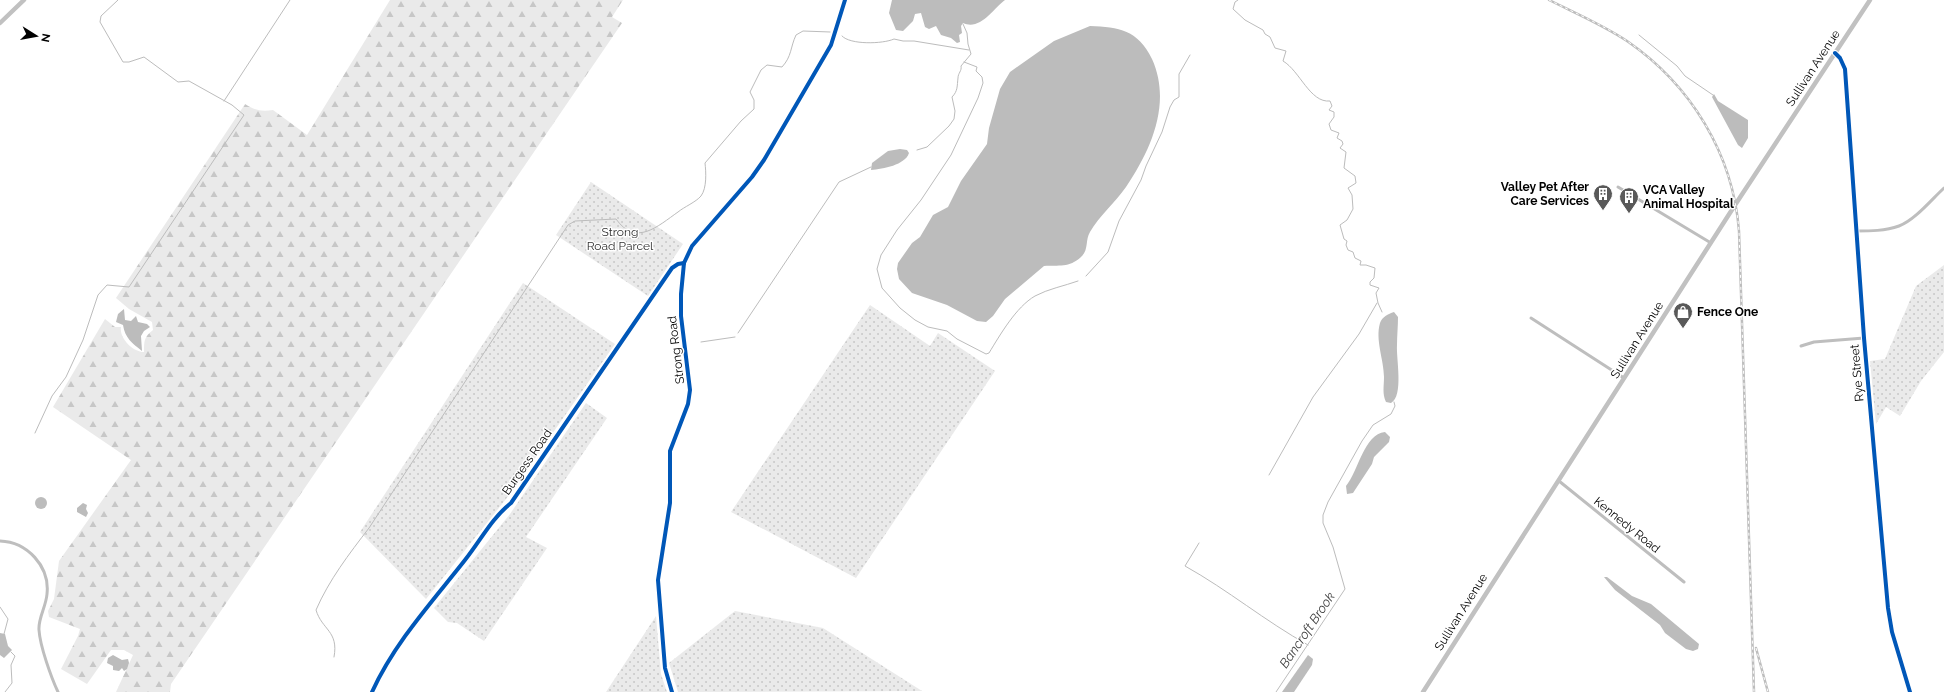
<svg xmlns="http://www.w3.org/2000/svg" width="1944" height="692" font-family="Raleway,sans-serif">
  <defs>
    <pattern id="grass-dots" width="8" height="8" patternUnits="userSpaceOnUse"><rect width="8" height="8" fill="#eaeaea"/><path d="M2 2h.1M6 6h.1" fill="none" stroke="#c7c7c7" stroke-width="1.8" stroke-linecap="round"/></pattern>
    <pattern id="forest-firs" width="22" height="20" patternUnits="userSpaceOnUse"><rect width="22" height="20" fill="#eaeaea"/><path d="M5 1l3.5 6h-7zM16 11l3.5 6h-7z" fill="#c7c7c7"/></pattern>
  </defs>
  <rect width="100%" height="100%" fill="#fff"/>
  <g fill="url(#grass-dots)">
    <polygon points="591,182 683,244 648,296 556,235"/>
    <polygon points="1944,265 1944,352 1921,381 1900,416 1886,407 1876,424 1870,361 1885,359 1916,286"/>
    <polygon points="523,283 615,344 510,494 426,599 360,532"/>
    <polygon points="870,305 930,346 938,333 995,371 856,578 731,512"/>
    <polygon points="586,403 607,418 526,537 547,548 484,641 457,623 448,622 434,608 510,514"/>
    <polygon points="735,611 823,628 922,691 678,692 669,663"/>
    <polygon points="656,616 661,674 667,692 606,692"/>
  </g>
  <path fill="url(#forest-firs)" d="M390 0H623L612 17 622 23 171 684 170 692H116L133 655 124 650H111L87 684 61 669 78 636 80 629 49 617 48 611 54 599 59 561 131 460 53 407 105 319 115 327H121C119 338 133 352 144 352 144 341 144 337 153 330L152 322 129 309 116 298 245 104C254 110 261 112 273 110L307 135Z"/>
  <g fill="#bcbcbc">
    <path d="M892 0H1005C993 9 980 31 963 23L961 26 962 33 959 35 960 42 957 43 951 38 941 35 936 26 929 29 925 27 921 13 915 14 913 21 903 31 896 30 889 13Z"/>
    <path d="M1090 26C1119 27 1138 30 1152 59 1172 103 1151 150 1126 187 1115 203 1099 216 1090 232 1085 240 1089 250 1081 257 1069 268 1059 265 1044 266L1005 299 993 316 986 322 977 321 947 305 912 293 899 279 897 269 898 263 912 243 920 237 933 215 948 207 961 181 987 144 989 128 1000 89 1010 72 1054 41Z"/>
    <polygon points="1714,94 1718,101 1748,120 1748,138 1742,148 1738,145 1712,97"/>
    <path d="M900 149 907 150 909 153C905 165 883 169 871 170L872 163 888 151Z"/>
    <path d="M124 309 125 320 131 321 136 316 138 322 147 324 150 327 144 331 141 336 142 351C132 343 125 338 123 325L116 322 118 314Z"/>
    <path d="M1394 312 1398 317C1398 326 1397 336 1397 345 1396 358 1404 396 1391 403L1386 402C1382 394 1384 386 1384 377 1384 360 1375 340 1380 323 1382 317 1388 314 1394 312Z"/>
    <path d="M1385 432 1390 437 1389 442 1374 457 1372 464 1353 493 1347 494 1346 486C1358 472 1364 434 1385 432Z"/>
    <circle cx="41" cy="503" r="6"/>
    <polygon points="83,503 87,505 86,509 88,513 86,517 77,512 77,508"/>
    <polygon points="1604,577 1607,577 1632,596 1651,604 1699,644 1698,649 1693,651 1686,649 1665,633 1660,625 1615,590"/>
    <polygon points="0,633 5,634 8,646 12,650 4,658 0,655"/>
    <polygon points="113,655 122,660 128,659 129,663 127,669 124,671 122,668 119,671 113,670 113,666 107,663 108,658"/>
    <polygon points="1308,655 1313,659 1312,665 1294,692 1282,692"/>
  </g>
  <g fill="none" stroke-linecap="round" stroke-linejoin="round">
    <g stroke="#bcbcbc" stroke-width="1">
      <path d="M1238 0 1235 2 1233 9 1245 20 1263 30 1265 34 1270 37 1275 48 1286 51 1283 61C1300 71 1310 103 1330 101L1332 106 1329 110 1334 112V117L1329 124 1331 130 1339 133 1337 138 1342 141 1343 144 1340 148 1346 152 1344 168 1355 176 1356 183 1348 188 1352 195 1353 209 1347 220 1340 225 1344 239 1347 241 1346 245 1348 250 1353 252 1355 258 1361 261 1360 265H1366L1375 268 1374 278 1370 282V285L1379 288 1376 293 1378 303 1382 312"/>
      <polyline points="1639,35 1677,66 1685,76 1713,95"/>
      <path d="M842 36C850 45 883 44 894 39L903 41H914L969 50"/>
      <path d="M964 62 977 67 976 71 982 77 983 83 978 98 951 155 921 200 897 230 881 255 877 269 882 288 900 308 915 320 928 327 947 331 957 339 986 354 989 353C1000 335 1016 307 1035 296 1048 289 1064 286 1078 281"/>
      <polyline points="224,101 290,0"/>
      <path d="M917 150 927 147 949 126 954 119 955 111 952 97C958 91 957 86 958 78 958 73 962 71 961 66L971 54 968 44 967 33 963 24"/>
      <polyline points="1086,276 1108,252 1119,221 1141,180 1146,166 1162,132 1170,107 1174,100 1179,97 1179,74 1190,55"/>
      <polyline points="738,333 839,182 871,167"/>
      <polyline points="701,342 735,337"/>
      <polyline points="35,433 52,396 66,377 83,340 98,295 107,285 129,287 244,115 232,105 189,81 178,82 144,57 129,62 123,62 100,22 101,16 118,0"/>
      <polyline points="1269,475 1313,397 1359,334 1377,303"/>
      <path d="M1199 543 1185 566C1228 590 1265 621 1308 645"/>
      <polyline points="0,607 8,619 4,634"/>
      <path d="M334 657C339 631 322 630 316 610 329 580 349 554 369 528L568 225 575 221 616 219C636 247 658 226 678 212 684 207 696 202 701 196 707 188 706 172 705 163L741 121 754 109V100L750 92 761 70 767 65 782 67C792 56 790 48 796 35L803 31 830 32"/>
      <polyline points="5,692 12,683 11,665 15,656 11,652"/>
      <polyline points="1276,692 1345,589 1333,547 1323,523 1323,515 1328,502 1362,441 1373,425 1391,414 1395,406 1394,402"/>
    </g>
    <g stroke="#bebebe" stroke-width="3">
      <polyline points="1618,187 1711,243"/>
      <path d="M1856 231C1870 231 1885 231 1899 226 1915 220 1932 199 1944 188"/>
      <polyline points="1531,318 1624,378"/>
      <polyline points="1801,346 1814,342 1864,338"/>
      <polyline points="1559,481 1684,582"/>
      <path d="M0 541C27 542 50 566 47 594 46 607 38 618 39 630 40 646 51 677 58 692"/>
      <path d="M372 692C395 642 432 602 465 560 481 540 491 519 511 503L672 268 678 264 684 263"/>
    </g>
    <g stroke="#c1c1c1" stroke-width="4.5">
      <polyline points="0,23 24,0"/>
      <polyline points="1835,53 1840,58 1845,69 1864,338 1888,608 1892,632 1910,692"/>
      <polyline points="672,692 665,668 658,580 670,503 670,451 688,404 690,390 681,316 681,294 684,263 692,246 752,177 764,160 831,45 845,0"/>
      <polyline points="1423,692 1735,205 1870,0"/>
    </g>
    <defs>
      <g id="rail">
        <path d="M1549 0C1575 13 1603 25 1627 41 1691 85 1733 154 1739 231L1754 692"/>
        <polyline points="1756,648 1768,692"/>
      </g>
    </defs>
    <use href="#rail" stroke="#bdbdbd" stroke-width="2.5"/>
    <use href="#rail" stroke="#fff" stroke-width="1" stroke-dasharray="3" stroke-linecap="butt"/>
    <defs>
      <g id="cycleway">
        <polyline points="1835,53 1840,58 1845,69 1864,338 1888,608 1892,632 1910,692"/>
        <path d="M372 692C395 642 432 602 465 560 481 540 491 519 511 503L672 268 678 264 684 263"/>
        <polyline points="672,692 665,668 658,580 670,503 670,451 688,404 690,390 681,316 681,294 684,263 692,246 752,177 764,160 831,45 845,0"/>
      </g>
    </defs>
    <use href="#cycleway" stroke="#fff" stroke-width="6"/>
    <use href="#cycleway" stroke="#0057b8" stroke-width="4"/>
  </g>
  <defs>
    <symbol id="building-pin" viewBox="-11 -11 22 30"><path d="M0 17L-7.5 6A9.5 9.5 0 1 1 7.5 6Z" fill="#595959" stroke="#fff"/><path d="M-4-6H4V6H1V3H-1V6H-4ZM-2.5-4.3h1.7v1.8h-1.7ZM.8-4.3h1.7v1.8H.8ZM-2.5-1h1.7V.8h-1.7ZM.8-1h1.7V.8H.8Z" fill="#fff"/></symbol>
    <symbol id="shop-pin" viewBox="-11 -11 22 30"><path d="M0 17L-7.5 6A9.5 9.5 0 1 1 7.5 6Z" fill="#595959" stroke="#fff"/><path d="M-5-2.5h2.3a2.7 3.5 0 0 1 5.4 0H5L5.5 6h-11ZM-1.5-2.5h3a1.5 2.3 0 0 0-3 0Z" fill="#fff"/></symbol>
  </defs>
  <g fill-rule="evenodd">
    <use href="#building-pin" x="1592" y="183" width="22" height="30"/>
    <use href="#building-pin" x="1618" y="186" width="22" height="30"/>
    <use href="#shop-pin" x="1672" y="301" width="22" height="30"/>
  </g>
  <g text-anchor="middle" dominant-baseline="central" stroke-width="3" stroke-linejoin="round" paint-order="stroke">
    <g font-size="12" fill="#000" stroke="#fff">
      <text transform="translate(1813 68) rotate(-57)">Sullivan Avenue</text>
      <text transform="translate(1637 340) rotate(-58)">Sullivan Avenue</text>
      <text transform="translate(676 350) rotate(-97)">Strong Road</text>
      <text transform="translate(1857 373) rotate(-95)">Rye Street</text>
      <text transform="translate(527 462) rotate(-55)">Burgess Road</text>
      <text transform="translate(1627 525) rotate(39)">Kennedy Road</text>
      <text transform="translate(1461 612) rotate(-58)">Sullivan Avenue</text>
    </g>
    <g font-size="12" font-weight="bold" fill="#000" stroke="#fff" text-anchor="start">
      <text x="1589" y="187" text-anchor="end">Valley Pet After<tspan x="1589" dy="14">Care Services</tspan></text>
      <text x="1643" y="190">VCA Valley<tspan x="1643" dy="14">Animal Hospital</tspan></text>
      <text x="1697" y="312">Fence One</text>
    </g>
    <g font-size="12" fill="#2f2f2f" stroke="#fff">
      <text x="620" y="232">Strong<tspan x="620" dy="14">Road Parcel</tspan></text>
    </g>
    <g font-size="13" font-style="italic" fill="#404040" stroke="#fff">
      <text transform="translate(1307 630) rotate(-56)">Bancroft Brook</text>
    </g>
  </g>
  <g transform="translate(36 36) rotate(101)" stroke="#ffffff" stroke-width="3" paint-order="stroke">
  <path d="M0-3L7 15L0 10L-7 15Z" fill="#000000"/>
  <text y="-6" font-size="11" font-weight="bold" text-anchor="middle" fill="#000000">N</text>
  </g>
</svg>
